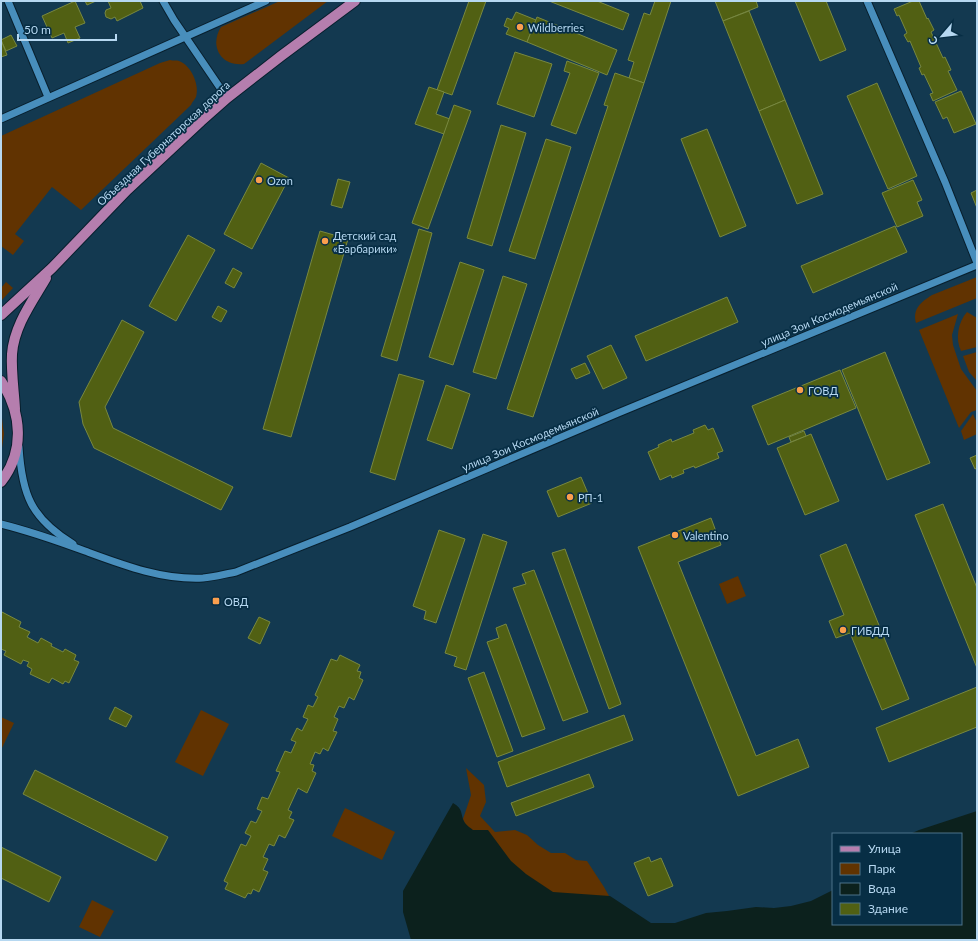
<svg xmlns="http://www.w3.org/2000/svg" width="978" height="941" font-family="Lato,sans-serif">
  <rect width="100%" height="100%" fill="#133950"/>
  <g fill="#613301">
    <path d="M280 1H328L244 64C221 67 209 46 221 27Z"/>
    <path d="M170 60C173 61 177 60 179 61 191 65 200 85 196 97 195 99 192 102 191 105L81 210 52 187 15 234 24 241 13 255 1 246V136L160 63Z"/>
    <path d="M977 277V298L916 323C912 309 921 302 932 295Z"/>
    <polygon points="6,282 13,288 1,301 1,288"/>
    <path d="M967 312 977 318V347L961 351C955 339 958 322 967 312Z"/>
    <polygon points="958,314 952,335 953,345 961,369 977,391 977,410 971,412 959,428 919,330"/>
    <polygon points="977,352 977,381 969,372 963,356"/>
    <polygon points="1,411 4,434 1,455"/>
    <polygon points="973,414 977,423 977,434 964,440 961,431"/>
    <polygon points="738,576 746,596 727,604 719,584"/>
    <polygon points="201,710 229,724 203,776 175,762"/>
    <polygon points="1,717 14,723 1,750"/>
    <polygon points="466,768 484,785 486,802 480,816 495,832 515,830 527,835 538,845 551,853 565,853 576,860 587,861 604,887 613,903 552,910 475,847 463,819 471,795"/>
    <polygon points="345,808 395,832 382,860 332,836"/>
    <polygon points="92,900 114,911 100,937 79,927"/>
  </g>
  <path fill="#0c211d" d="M453 803C464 809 460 815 465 823 467 826 471 828 473 830H488L511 861 526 874 553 892 610 896 651 923H675L706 913 727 911 756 907 774 908 791 906 811 901 833 890V924H961V834H910L919 830 977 811V940H411L403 912V891Z"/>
  <g fill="#516013" stroke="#788840">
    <polygon points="75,1 85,23 75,27 80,38 68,43 64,33 52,38 42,16"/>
    <polygon points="85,1 96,1 87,5"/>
    <polygon points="108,1 140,1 143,8 117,21 115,17 111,19 106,17 105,13 106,10 111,8"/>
    <polygon points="469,1 486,1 452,95 437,90"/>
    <polygon points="549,1 597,1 629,14 623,30"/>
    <polygon points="655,1 671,1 644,83 629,78 634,62 628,60 644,13 650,15"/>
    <polygon points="715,1 756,1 758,7 723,21"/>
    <polygon points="795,1 826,1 846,50 820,61"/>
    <polygon points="913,1 919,1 927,19 928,18 934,30 931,32 943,58 945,57 951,70 948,71 957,90 933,101 930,94 933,93 924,74 922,75 919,68 921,67 910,41 908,42 904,35 907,33 899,15 897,16 894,9"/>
    <polygon points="749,11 785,100 759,111 723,21"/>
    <polygon points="516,12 536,20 527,42 506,34 509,28 504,26 507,18 512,20"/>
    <polygon points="537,17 617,50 607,75 527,42"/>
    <polygon points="11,35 17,46 6,51 1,40"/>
    <polygon points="1,40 7,55 1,57"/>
    <polygon points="515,52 552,64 534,117 497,104"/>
    <polygon points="567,61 599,73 576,134 551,125 570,73 564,71"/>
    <polygon points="615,73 644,83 533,417 507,409 608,106 604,105"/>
    <polygon points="877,83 917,176 888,189 847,96"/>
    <polygon points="429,87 444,92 436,114 450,119 444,134 415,124"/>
    <polygon points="961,91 976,124 954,133 947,117 943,119 935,102"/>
    <polygon points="785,100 823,194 797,204 759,111"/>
    <polygon points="454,105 471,111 428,229 412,223"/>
    <polygon points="501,125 526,133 492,246 467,238"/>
    <polygon points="707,129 746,226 720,237 681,139"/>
    <polygon points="546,139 571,147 535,259 509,251"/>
    <polygon points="261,163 289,178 252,249 224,234"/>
    <polygon points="338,179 350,182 342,208 331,205"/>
    <polygon points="913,180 922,200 917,202 923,216 897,227 882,193"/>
    <polygon points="977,190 977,208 971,193"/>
    <polygon points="895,226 907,252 813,293 801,266"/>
    <polygon points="419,229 432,233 397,361 381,356"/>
    <polygon points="320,231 348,239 291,437 263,429"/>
    <polygon points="188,235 215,250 176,321 149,306"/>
    <polygon points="460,262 484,270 453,365 429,357"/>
    <polygon points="233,268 242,273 234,288 225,283"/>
    <polygon points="503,276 527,284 496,379 473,372"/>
    <polygon points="727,297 738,322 646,361 635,336"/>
    <polygon points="218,306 227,311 221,322 212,317"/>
    <polygon points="122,320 144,332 105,407 113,428 233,487 221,510 94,448 83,424 79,402"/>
    <polygon points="611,345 627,378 603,389 587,356"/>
    <polygon points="885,352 930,463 887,480 842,370"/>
    <polygon points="585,363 590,373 576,379 571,369"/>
    <polygon points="840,370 856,408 768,445 752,406"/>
    <polygon points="399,374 424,381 395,480 370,472"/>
    <polygon points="446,385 470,394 452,449 427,440"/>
    <polygon points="705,425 708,430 713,428 723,451 717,453 719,458 695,468 694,466 683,470 684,473 672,478 671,475 660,480 648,452 659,447 658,445 671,439 672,442 694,433 693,430"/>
    <polygon points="804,431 806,436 791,442 789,437"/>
    <polygon points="811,434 839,501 805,515 777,448"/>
    <polygon points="977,455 977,468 975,469 970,458"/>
    <polygon points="581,477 592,503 558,517 547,491"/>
    <polygon points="943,504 977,588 977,668 915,515"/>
    <polygon points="711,518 721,545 678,562 756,756 798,739 809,767 738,796 638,547"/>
    <polygon points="439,530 465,539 436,623 424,619 426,611 413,606"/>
    <polygon points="483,534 507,542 466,670 454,666 457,657 445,653"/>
    <polygon points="846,544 909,699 882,710 850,633 836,638 829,621 844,615 820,555"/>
    <polygon points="565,549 621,704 609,709 552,553"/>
    <polygon points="534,570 588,712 563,721 513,588 526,584 522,574"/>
    <polygon points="2,612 21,622 19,627 30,632 27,637 38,643 41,638 52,644 51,646 63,652 65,649 76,655 74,660 79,662 69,683 65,681 63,684 52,678 49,683 30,674 32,669 27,666 29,662 23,660 21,664 4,655 6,651 1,649 1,614"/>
    <polygon points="259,617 270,622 260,644 248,638"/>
    <polygon points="506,624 545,729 522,737 487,642 499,638 496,628"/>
    <polygon points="340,655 360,665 357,671 361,672 359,678 363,680 354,700 349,697 344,708 339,706 334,717 338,719 333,731 337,732 328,751 323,748 320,754 315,752 310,764 314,765 312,771 316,773 307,793 298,788 288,810 292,812 289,818 294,820 285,838 279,835 274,846 269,844 263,857 268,859 263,870 268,872 259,892 253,889 251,894 248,893 245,898 225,889 228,883 224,881 241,844 246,846 251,836 245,833 251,821 256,823 262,811 257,809 262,797 268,799 280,772 276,771 285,751 291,753 296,742 291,740 297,728 302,731 308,719 303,717 308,705 313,707 318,697 315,695 331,659 337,661"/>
    <polygon points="484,672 513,751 497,757 468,678"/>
    <polygon points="977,687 977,727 889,762 876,728"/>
    <polygon points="115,707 132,716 126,727 109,719"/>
    <polygon points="624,715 633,740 507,787 498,762"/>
    <polygon points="35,770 168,837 156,861 23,794"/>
    <polygon points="589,774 594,787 516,816 511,803"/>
    <polygon points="1,847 61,877 49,902 1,878"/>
    <polygon points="649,857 651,862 661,858 673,886 648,896 634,863"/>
  </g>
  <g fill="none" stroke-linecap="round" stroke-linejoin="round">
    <defs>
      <g id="minor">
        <polyline points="8,1 48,97"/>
        <polyline points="163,1 174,20 227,98"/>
        <polyline points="867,1 945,182 977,263"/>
        <polyline points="1,119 266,1"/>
        <path d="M19 447C22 495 31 518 73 544"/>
        <path d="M1 524C29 531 58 541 85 551 123 565 162 580 203 578 214 577 225 574 236 572L350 527 618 413 977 265"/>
      </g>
      <g id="major">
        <polyline points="1,315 52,268 127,190 201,121 227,98 281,56 355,1"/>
        <path d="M1 381C22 413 25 451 1 482"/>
        <path d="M15 409C14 391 11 372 12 354 14 326 32 302 46 278"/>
      </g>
    </defs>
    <use href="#minor" stroke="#081f2d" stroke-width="9"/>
    <use href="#major" stroke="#081f2d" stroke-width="12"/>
    <use href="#minor" stroke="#488ebc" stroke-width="7"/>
    <use href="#major" stroke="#b57eae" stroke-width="10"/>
  </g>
  <g fill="#fa9f4e" stroke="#072e45" stroke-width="1.5">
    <circle cx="520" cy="27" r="4"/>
    <circle cx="259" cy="180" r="4"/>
    <circle cx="325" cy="241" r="4"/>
    <circle cx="800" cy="390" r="4"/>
    <circle cx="570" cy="497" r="4"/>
    <circle cx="675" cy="535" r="4"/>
    <rect x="212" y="597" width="8" height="8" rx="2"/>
    <circle cx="843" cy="630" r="4"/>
  </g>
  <g text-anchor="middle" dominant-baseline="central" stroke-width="3.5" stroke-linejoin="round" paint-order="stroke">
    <g font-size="11" fill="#b6d8f1" stroke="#072e45" text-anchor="start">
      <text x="528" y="27">Wildberries</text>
      <text x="267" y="180">Ozon</text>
      <text x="333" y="235">Детский сад<tspan x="333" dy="13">«Барбарики»</tspan></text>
      <text x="808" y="390">ГОВД</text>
      <text x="578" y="497">РП-1</text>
      <text x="683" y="535">Valentino</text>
      <text x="224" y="601">ОВД</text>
      <text x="851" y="630">ГИБДД</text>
    </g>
    <g font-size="11" fill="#b6d8f1" stroke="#072e45">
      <text transform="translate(163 143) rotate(-43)">Объездная Губернаторская дорога</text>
      <text transform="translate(829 314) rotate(-23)">улица Зои Космодемьянской</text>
      <text transform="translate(530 439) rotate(-23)">улица Зои Космодемьянской</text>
    </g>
  </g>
  <rect width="978" height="941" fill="none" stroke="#b6d8f1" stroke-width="4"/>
  <rect x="832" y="833" width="130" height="92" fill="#072e45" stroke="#4d728a"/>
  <rect x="840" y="846" width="20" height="6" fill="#b57eae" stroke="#4d728a"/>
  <text x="868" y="853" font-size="12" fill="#b6d8f1">Улица</text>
  <rect x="840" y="863" width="20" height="12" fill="#613301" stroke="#4d728a"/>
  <text x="868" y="873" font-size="12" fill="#b6d8f1">Парк</text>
  <rect x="840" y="883" width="20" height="12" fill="#0c211d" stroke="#4d728a"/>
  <text x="868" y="893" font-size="12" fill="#b6d8f1">Вода</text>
  <rect x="840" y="903" width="20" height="12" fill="#516013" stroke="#4d728a"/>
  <text x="868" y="913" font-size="12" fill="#b6d8f1">Здание</text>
  <g transform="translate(942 36) rotate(242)" stroke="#072e45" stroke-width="3" paint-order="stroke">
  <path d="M0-3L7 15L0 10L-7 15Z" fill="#b6d8f1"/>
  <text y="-6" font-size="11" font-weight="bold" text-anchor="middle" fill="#b6d8f1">С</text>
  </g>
  <path d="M18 34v6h98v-6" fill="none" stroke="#b6d8f1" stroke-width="2"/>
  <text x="24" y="34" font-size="12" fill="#b6d8f1" stroke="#072e45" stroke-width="3" paint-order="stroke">50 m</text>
</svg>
